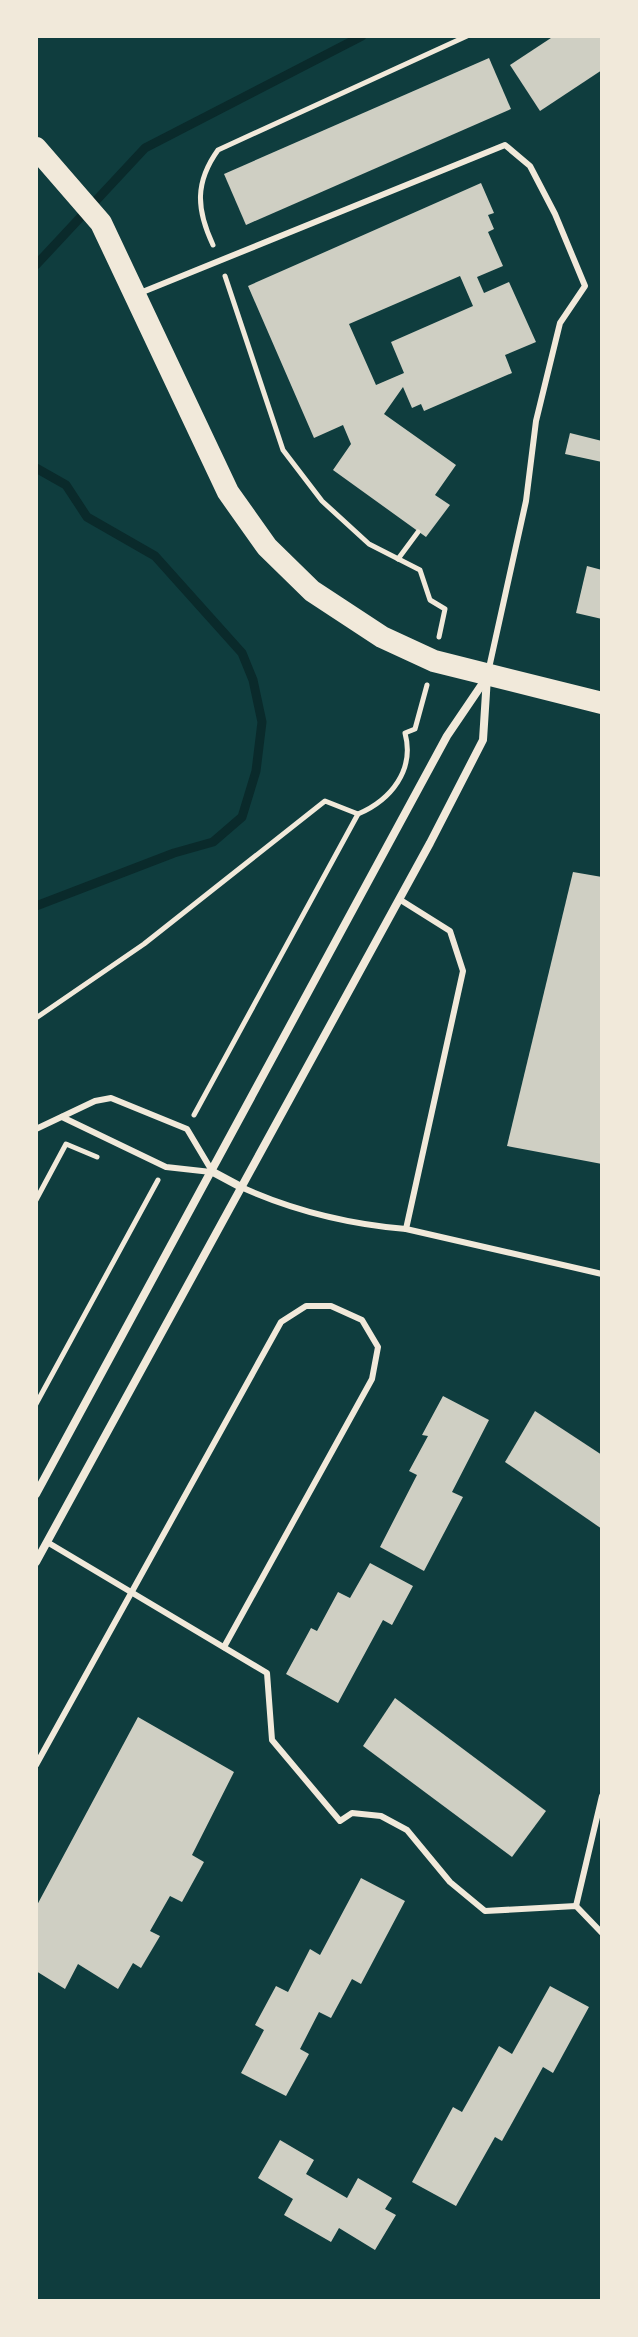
<svg xmlns="http://www.w3.org/2000/svg" width="638" height="2337" font-family="Inter,sans-serif">
  <rect width="100%" height="100%" fill="#0f3d3e"/>
  <g fill="none" stroke-linecap="round" stroke-linejoin="round">
    <g stroke="#0a2a2b" stroke-width="9">
      <polyline points="36,265 145,148 362,36"/>
      <polyline points="36,468 66,485 87,517 155,556 242,653 253,680 262,722 256,771 242,817 213,842 174,853 36,906"/>
    </g>
  </g>
  <g fill="#cfcfc3" fill-rule="evenodd">
    <polygon points="554,36 602,36 602,70 540,111 510,65"/>
    <polygon points="489,58 511,109 246,225 224,174"/>
    <path d="M481 183 494 213 488 215 494 229 488 232 503 266 477 277 484 293 509 282 536 342 505 355 512 373 424 411 421 404 412 408 403 387 384 414 456 465 435 495 450 505 426 537 333 470 351 444 343 425 314 438 248 286ZM460 276 473 306 391 342 404 373 376 385 349 324Z"/>
    <polygon points="570,433 602,441 602,462 565,454"/>
    <polygon points="587,566 602,570 602,619 576,613"/>
    <polygon points="573,872 602,877 602,1164 507,1146"/>
    <polygon points="443,1396 489,1420 452,1492 463,1497 424,1571 380,1547 417,1475 409,1471 428,1436 422,1435"/>
    <polygon points="535,1411 602,1455 602,1529 505,1462"/>
    <polygon points="370,1563 413,1586 392,1625 383,1620 338,1703 286,1674 311,1628 317,1631 338,1592 350,1598"/>
    <polygon points="395,1698 546,1811 512,1857 363,1746"/>
    <polygon points="138,1717 234,1772 192,1855 204,1862 182,1902 170,1896 150,1931 160,1936 141,1968 133,1963 118,1989 78,1964 65,1989 36,1971 36,1907"/>
    <polygon points="361,1878 405,1901 361,1984 352,1979 331,2018 319,2012 300,2049 309,2054 286,2096 241,2073 264,2030 255,2025 276,1986 288,1992 310,1949 320,1955"/>
    <polygon points="550,1986 589,2007 553,2073 543,2067 502,2141 495,2137 456,2206 412,2182 453,2107 462,2112 499,2046 512,2054"/>
    <polygon points="280,2140 314,2160 306,2174 347,2198 358,2178 392,2198 385,2209 396,2215 375,2250 339,2228 331,2242 284,2215 293,2199 258,2178"/>
  </g>
  <g fill="none" stroke-linecap="round" stroke-linejoin="round">
    <g stroke="#f1e9da" stroke-width="5">
      <path d="M213 245C196 209 195 182 218 150L467 36"/>
      <polyline points="225,276 283,450 322,501 369,544 420,570 430,600 445,609 439,637"/>
      <polyline points="398,559 418,532"/>
      <path d="M36 1018 144 944 325 801 358 814C391 800 415 770 405 733L415 729 427 685"/>
      <polyline points="194,1115 358,814"/>
      <polyline points="36,1200 66,1144 97,1157"/>
      <polyline points="36,1404 158,1180"/>
    </g>
    <g stroke="#f1e9da" stroke-width="6">
      <polyline points="140,293 505,145 530,166 555,214 585,286 560,323 536,421 526,501 489,668"/>
      <polyline points="399,899 450,931 463,971 406,1229 602,1274"/>
      <polyline points="62,1117 166,1167 211,1172"/>
      <polyline points="36,1129 95,1101 111,1098 187,1129 212,1171"/>
      <path d="M241 1187C294 1211 348 1224 406 1229"/>
      <polyline points="47,1542 267,1673 272,1740 340,1821 352,1813 381,1816 407,1830 450,1882 485,1911 576,1906 602,1933"/>
      <polyline points="36,1765 281,1322 306,1306 331,1306 362,1320 378,1347 372,1379 224,1647"/>
      <polyline points="576,1906 602,1796"/>
    </g>
    <g stroke="#f1e9da" stroke-width="8">
      <polyline points="213,1172 241,1187"/>
      <polyline points="36,1494 447,736 487,677"/>
      <polyline points="36,1562 430,843 483,740 487,677"/>
    </g>
    <polyline stroke="#f1e9da" stroke-width="22" points="36,148 101,223 228,492 267,547 312,591 382,637 434,661 602,703"/>
  </g>
  <rect width="638" height="2337" fill="none" stroke="#f1e9da" stroke-width="76"/>
</svg>
